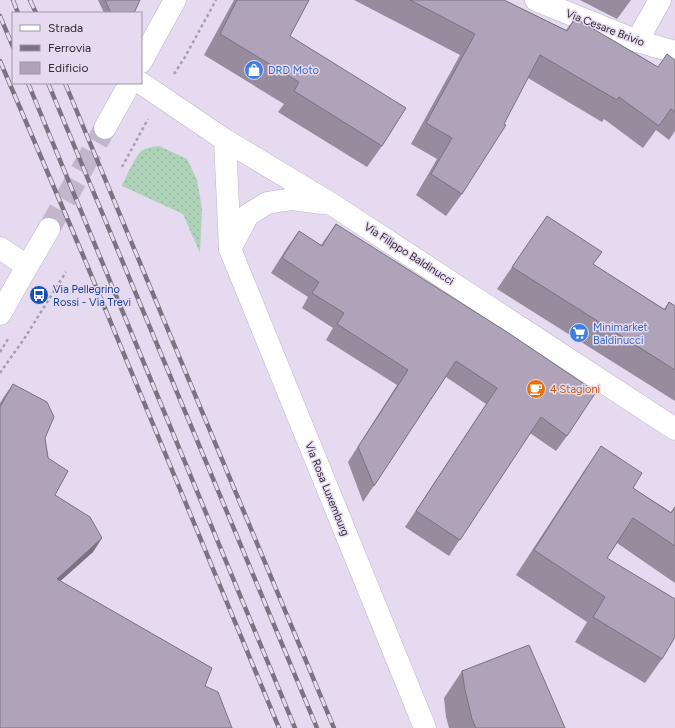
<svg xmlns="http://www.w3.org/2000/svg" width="675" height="728" font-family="Figtree,sans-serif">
  <defs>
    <pattern id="grass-dots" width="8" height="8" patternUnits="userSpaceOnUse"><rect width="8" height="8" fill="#aed2b8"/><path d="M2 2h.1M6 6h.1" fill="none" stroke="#96b49f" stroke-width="1.8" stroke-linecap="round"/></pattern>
  </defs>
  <rect width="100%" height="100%" fill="#e6daf0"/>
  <path fill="url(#grass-dots)" d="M159 146 187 159 197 180 202 208 200 253 183 214 122 186C125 178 137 153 143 150 148 147 153 147 159 146Z"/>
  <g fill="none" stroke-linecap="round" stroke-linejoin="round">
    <polyline stroke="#c2b7ca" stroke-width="22" stroke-dasharray="22 11" stroke-linecap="butt" points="49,229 105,128"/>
    <defs>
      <g id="minor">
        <polyline points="536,0 637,41 675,52"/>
        <polyline points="637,41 660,0"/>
        <polyline points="141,83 225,140 333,205 675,429"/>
        <polyline points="225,140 230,249 425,728"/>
        <polyline points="0,248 27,266"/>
        <polyline points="230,249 248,215 267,203 292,199 322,203"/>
      </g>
      <g id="secondary">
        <polyline points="141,62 175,0"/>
        <polyline points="105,128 130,83"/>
        <polyline points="0,314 21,277 49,229"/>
      </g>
    </defs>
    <use href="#minor" stroke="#bfb3c8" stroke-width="23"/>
    <use href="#secondary" stroke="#bfb3c8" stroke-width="23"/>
    <g stroke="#a79eaf" stroke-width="2.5" stroke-dasharray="3 3" stroke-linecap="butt">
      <polyline points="174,74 185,57 216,0"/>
      <polyline points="122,167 148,119"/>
      <polyline points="0,352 8,339"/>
      <polyline points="0,373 24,339 66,272"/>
    </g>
    <use href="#minor" stroke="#fff" stroke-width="22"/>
    <use href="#secondary" stroke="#fff" stroke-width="22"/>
    <defs>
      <g id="rail">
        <polyline points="13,0 18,13"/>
        <polyline points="30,0 36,13"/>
        <polyline points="0,16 13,47"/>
        <polyline points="0,61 82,253 279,728"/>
        <polyline points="28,83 295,728"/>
        <polyline points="48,83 317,728"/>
        <polyline points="65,83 334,728"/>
      </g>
    </defs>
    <use href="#rail" stroke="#7b7381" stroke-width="4.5"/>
    <use href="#rail" stroke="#e6daf0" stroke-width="3" stroke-dasharray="9" stroke-linecap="butt"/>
  </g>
  <g fill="#968c9e">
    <polygon points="98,0 140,0 134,13 104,13"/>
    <polygon points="234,0 309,0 290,36 382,146 367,167 278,112 284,104 204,55"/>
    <polygon points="354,0 504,0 566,30 575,18 658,67 675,60 675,131 669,140 656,130 643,148 604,119 602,122 528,78 462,194 446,216 416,195 437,159 411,144 460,55"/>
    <polygon points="580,0 631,0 617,19"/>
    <polygon points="547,216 593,264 664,309 669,302 675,306 675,401 497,289"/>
    <polygon points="336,224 567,436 556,451 530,433 449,556 405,527 486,404 446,377 363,502 348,462 397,385 326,340 333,328 302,308 308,297 271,273 288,246 299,231 321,245"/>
    <polygon points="13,384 45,438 55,495 102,538 93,552 60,581 205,686 0,728 0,403 3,398"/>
    <polygon points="601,446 633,488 671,512 675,506 675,583 617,543 607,558 662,659 645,683 575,642 587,622 516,575 584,471"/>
    <polygon points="462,671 565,728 449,728 446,717 444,698"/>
  </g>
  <polygon fill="#7a7281" points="102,538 93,552 47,593 57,579"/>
  <g fill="#aea3b8" stroke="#7a7281">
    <polygon points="105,0 140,0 134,13 111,13"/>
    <polygon points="237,0 309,0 290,36 406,108 382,146 294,91 299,82 220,34"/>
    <polygon points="410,0 504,0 567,31 575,18 658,67 667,54 675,60 675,112 671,109 659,126 619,97 617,100 540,55 504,124 506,125 462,194 431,174 452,138 426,123 475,34"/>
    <polygon points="547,216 602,252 593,264 665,310 669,302 675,306 675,370 512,267"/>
    <polygon points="336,224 507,332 596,392 567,436 541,417 460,540 416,511 497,388 456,361 374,486 358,447 408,370 337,324 344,313 312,293 319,282 282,258 299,231 322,246"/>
    <polygon points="13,384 47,402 54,417 45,438 48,458 68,471 55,495 90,517 102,538 57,579 212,668 205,686 218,692 232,728 0,728 0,407"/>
    <polygon points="601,446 642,473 633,488 671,513 675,507 675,546 633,518 607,558 675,599 675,637 662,659 593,617 605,597 534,550"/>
    <polygon points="529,645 565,728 476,728 472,719 465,690 462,671"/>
  </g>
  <defs>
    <symbol id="shop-disc" viewBox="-11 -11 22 22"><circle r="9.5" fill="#3f7fe0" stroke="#e6daf0"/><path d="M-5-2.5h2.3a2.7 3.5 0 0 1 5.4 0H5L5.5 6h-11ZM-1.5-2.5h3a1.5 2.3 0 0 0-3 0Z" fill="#fff"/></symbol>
    <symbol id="bus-disc" viewBox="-11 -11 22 22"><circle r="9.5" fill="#1a4fb4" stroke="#e6daf0"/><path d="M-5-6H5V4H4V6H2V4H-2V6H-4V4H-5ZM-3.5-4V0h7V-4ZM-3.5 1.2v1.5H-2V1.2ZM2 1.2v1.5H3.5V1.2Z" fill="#fff"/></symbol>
    <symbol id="supermarket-disc" viewBox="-11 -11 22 22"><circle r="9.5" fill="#3f7fe0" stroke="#e6daf0"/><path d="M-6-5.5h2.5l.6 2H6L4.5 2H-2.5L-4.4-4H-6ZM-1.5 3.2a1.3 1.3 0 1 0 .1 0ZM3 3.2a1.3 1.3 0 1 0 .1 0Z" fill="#fff"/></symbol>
    <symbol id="cafe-disc" viewBox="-11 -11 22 22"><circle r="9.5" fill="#e8710a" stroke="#e6daf0"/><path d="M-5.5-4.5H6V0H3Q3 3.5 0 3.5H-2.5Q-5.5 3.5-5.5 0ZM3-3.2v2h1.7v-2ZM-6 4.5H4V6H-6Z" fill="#fff"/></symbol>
  </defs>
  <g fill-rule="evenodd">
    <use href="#shop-disc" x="243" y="59" width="22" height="22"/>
    <use href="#bus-disc" x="28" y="284" width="22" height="22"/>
    <use href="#supermarket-disc" x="568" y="322" width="22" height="22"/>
    <use href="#cafe-disc" x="525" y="378" width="22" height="22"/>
  </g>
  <g text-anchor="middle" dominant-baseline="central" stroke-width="3" stroke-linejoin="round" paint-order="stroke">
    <g font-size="11" fill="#302b34" stroke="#e6daf0">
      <text transform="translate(605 28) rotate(21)">Via Cesare Brivio</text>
      <text transform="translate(409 254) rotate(33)">Via Filippo Baldinucci</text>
      <text transform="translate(327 489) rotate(68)">Via Rosa Luxemburg</text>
    </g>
    <g font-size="11" fill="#366cbe" stroke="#e6daf0" text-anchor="start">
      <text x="268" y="70">DRD Moto</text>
      <text x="593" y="327">Minimarket<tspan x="593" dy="13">Baldinucci</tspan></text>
    </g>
    <g font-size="11" fill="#164399" stroke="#e6daf0" text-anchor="start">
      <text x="53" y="289">Via Pellegrino<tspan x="53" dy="13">Rossi - Via Trevi</tspan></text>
    </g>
    <g font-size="11" fill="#c56008" stroke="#e6daf0" text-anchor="start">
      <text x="550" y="389">4 Stagioni</text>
    </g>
  </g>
  <rect x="12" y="12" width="130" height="72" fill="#e6daf0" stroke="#9d94a5"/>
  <rect x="20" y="25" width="20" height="6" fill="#ffffff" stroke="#9d94a5"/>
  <text x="48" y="32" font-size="12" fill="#302b34">Strada</text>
  <rect x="20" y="45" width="20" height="6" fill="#7b7381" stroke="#9d94a5"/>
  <text x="48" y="52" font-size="12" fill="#302b34">Ferrovia</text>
  <rect x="20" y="62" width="20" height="12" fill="#aea3b8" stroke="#9d94a5"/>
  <text x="48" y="72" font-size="12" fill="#302b34">Edificio</text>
</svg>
